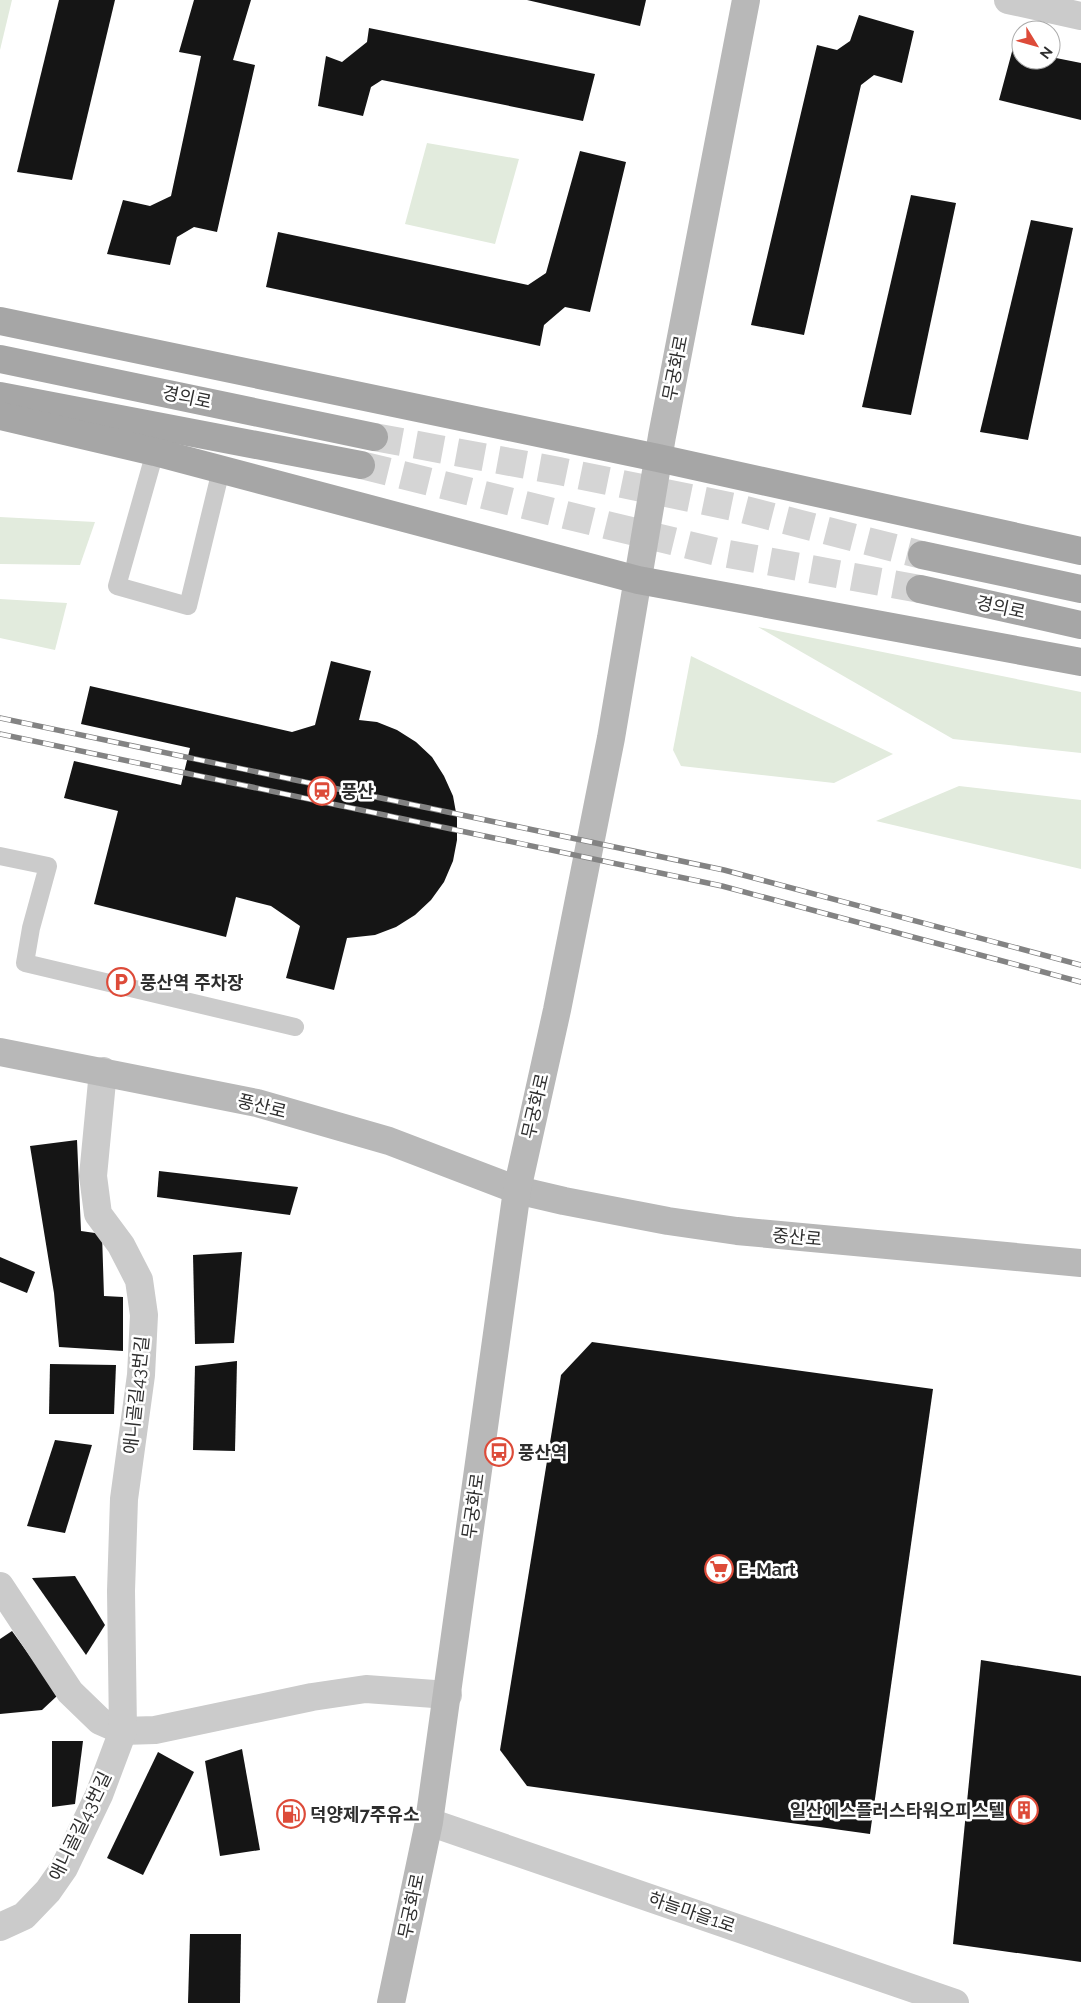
<svg xmlns="http://www.w3.org/2000/svg" width="1081" height="2003" font-family="Raleway,'Noto Sans KR',sans-serif">
  <rect width="100%" height="100%" fill="#fff"/>
  <g fill="#e2ebdd">
    <polygon points="0,0 12,0 0,50"/>
    <polygon points="427,143 519,159 495,244 405,224"/>
    <polygon points="0,517 95,522 80,565 0,564"/>
    <polygon points="0,599 67,603 55,650 0,638"/>
    <polygon points="758,627 1081,692 1081,753 953,739"/>
    <polygon points="691,656 893,754 834,783 681,766 673,750"/>
    <polygon points="959,786 1081,800 1081,869 876,821"/>
  </g>
  <g fill="#151515">
    <polygon points="59,0 115,0 72,180 17,172"/>
    <polygon points="194,0 251,0 233,60 255,65 217,232 194,227 177,237 170,265 107,254 123,200 150,206 171,196 201,56 179,52"/>
    <polygon points="527,0 646,0 640,26"/>
    <polygon points="859,15 914,31 902,83 874,75 861,85 804,335 751,325 817,45 837,50 850,41"/>
    <polygon points="369,28 595,74 583,121 382,80 371,87 363,116 318,106 326,56 342,62 367,42"/>
    <polygon points="1013,48 1021,50 1021,60 1051,60 1051,57 1081,63 1081,120 999,100"/>
    <polygon points="580,151 626,162 590,312 565,307 544,325 540,346 266,287 278,232 528,285 546,273"/>
    <polygon points="911,195 956,203 911,415 862,407"/>
    <polygon points="1031,220 1073,228 1028,440 980,432"/>
    <polygon points="331,661 371,671 359,720 377,722 397,730 416,742 432,757 444,776 453,796 457,818 457,840 453,861 444,882 431,900 415,915 396,927 375,935 347,938 334,990 286,978 300,926 271,906 236,897 226,937 94,904 118,811 64,798 74,761 181,785 190,748 81,724 90,686 292,732 315,725"/>
    <polygon points="77,1140 81,1231 102,1234 104,1296 123,1297 123,1351 59,1347 54,1293 30,1146"/>
    <polygon points="159,1171 298,1187 290,1215 157,1197"/>
    <polygon points="242,1252 234,1343 195,1344 193,1255"/>
    <polygon points="0,1257 35,1272 27,1293 0,1282"/>
    <polygon points="592,1342 933,1389 870,1834 527,1786 500,1750 561,1375"/>
    <polygon points="237,1361 235,1451 193,1450 195,1366"/>
    <polygon points="50,1364 116,1365 114,1414 49,1414"/>
    <polygon points="55,1440 92,1445 65,1533 27,1526"/>
    <polygon points="75,1576 105,1625 86,1655 32,1578"/>
    <polygon points="12,1631 58,1695 42,1710 0,1714 0,1639"/>
    <polygon points="981,1660 1081,1676 1081,1962 953,1944"/>
    <polygon points="52,1741 83,1741 75,1804 52,1807"/>
    <polygon points="242,1749 260,1850 220,1856 205,1761"/>
    <polygon points="158,1752 194,1772 143,1875 107,1858"/>
    <polygon points="190,1934 241,1934 240,2003 188,2003"/>
  </g>
  <g fill="none" stroke-linecap="round" stroke-linejoin="round">
    <g stroke="#d5d5d5" stroke-width="28" stroke-dasharray="28 14" stroke-linecap="butt">
      <polyline points="374,437 559,471 734,507 922,555"/>
      <polyline points="361,465 717,552 920,589"/>
    </g>
    <g stroke="#cbcbcb" stroke-width="18">
      <polyline points="155,452 117,586 188,606 221,470"/>
      <polyline points="0,856 48,866 31,928 25,963 295,1027"/>
    </g>
    <g stroke="#cbcbcb" stroke-width="28">
      <polyline points="1008,0 1081,16"/>
      <polyline points="0,1586 70,1692 100,1721 123,1731 155,1730 312,1697 366,1689 448,1695"/>
      <polyline points="429,1822 955,2003"/>
      <polyline points="0,1927 24,1916 48,1891 64,1868 99,1795 123,1731 121,1591 124,1499 141,1375 144,1315 139,1280 121,1245 98,1214 93,1176 103,1071"/>
    </g>
    <g stroke="#b8b8b8" stroke-width="28">
      <polyline points="0,1052 257,1103 389,1141 517,1190 564,1201 668,1221 737,1231 1081,1263"/>
      <polyline points="391,2003 429,1822 517,1190 557,1010 611,738 662,436 746,0"/>
    </g>
    <g stroke="#a6a6a6" stroke-width="28">
      <polyline points="0,321 658,458 1081,551"/>
      <polyline points="0,359 374,437"/>
      <polyline points="0,396 361,465"/>
      <polyline points="0,416 155,452 638,580 1081,662"/>
      <polyline points="922,555 1081,589"/>
      <polyline points="920,589 1081,625"/>
    </g>
    <defs>
      <g id="rail">
        <polyline points="0,718 724,870 1081,965"/>
        <polyline points="0,734 722,886 1081,982"/>
      </g>
    </defs>
    <use href="#rail" stroke="#838383" stroke-width="5.5"/>
    <use href="#rail" stroke="#fff" stroke-width="4" stroke-dasharray="11" stroke-linecap="butt"/>
  </g>
  <defs>
    <symbol id="station-ring" viewBox="-11 -11 22 22"><circle r="9.5" fill="#fff" stroke="#dd4b39" stroke-width="1.5"/><path d="M-3-6H3Q5-6 5-4V2Q5 4 3 4L4.5 6H3L1.5 4h-3L-3 6H-4.5L-3 4Q-5 4-5 2V-4Q-5-6-3-6ZM-3.5-4v3h7v-3ZM-3.5 1v1.5H-2V1ZM2 1v1.5H3.5V1Z" fill="#dd4b39"/></symbol>
    <symbol id="parking-ring" viewBox="-11 -11 22 22"><circle r="9.5" fill="#fff" stroke="#dd4b39" stroke-width="1.5"/><path d="M-3.5-5.5H1a3.5 3.5 0 0 1 0 7H-1V5.5H-3.5ZM-1-3.4V-.6H.8a1.4 1.4 0 0 0 0-2.8Z" fill="#dd4b39"/></symbol>
    <symbol id="bus-ring" viewBox="-11 -11 22 22"><circle r="9.5" fill="#fff" stroke="#dd4b39" stroke-width="1.5"/><path d="M-5-6H5V4H4V6H2V4H-2V6H-4V4H-5ZM-3.5-4V0h7V-4ZM-3.5 1.2v1.5H-2V1.2ZM2 1.2v1.5H3.5V1.2Z" fill="#dd4b39"/></symbol>
    <symbol id="supermarket-ring" viewBox="-11 -11 22 22"><circle r="9.5" fill="#fff" stroke="#dd4b39" stroke-width="1.5"/><path d="M-6-5.5h2.5l.6 2H6L4.5 2H-2.5L-4.4-4H-6ZM-1.5 3.2a1.3 1.3 0 1 0 .1 0ZM3 3.2a1.3 1.3 0 1 0 .1 0Z" fill="#dd4b39"/></symbol>
    <symbol id="building-ring" viewBox="-11 -11 22 22"><circle r="9.5" fill="#fff" stroke="#dd4b39" stroke-width="1.5"/><path d="M-4-6H4V6H1V3H-1V6H-4ZM-2.5-4.3h1.7v1.8h-1.7ZM.8-4.3h1.7v1.8H.8ZM-2.5-1h1.7V.8h-1.7ZM.8-1h1.7V.8H.8Z" fill="#dd4b39"/></symbol>
    <symbol id="fuel-ring" viewBox="-11 -11 22 22"><circle r="9.5" fill="#fff" stroke="#dd4b39" stroke-width="1.5"/><path d="M-5.5-6h7V0h2V4h1.3V-2.5L3-4.5l.8-.8L6-3V5H2.5V1h-1V6h-7ZM-4.2-4.7v3.2H.2V-4.7Z" fill="#dd4b39"/></symbol>
  </defs>
  <g fill-rule="evenodd">
    <use href="#station-ring" x="306" y="775" width="32" height="32"/>
    <use href="#parking-ring" x="105" y="966" width="32" height="32"/>
    <use href="#bus-ring" x="483" y="1436" width="32" height="32"/>
    <use href="#supermarket-ring" x="703" y="1553" width="32" height="32"/>
    <use href="#building-ring" x="1008" y="1794" width="32" height="32"/>
    <use href="#fuel-ring" x="275" y="1798" width="32" height="32"/>
  </g>
  <g text-anchor="middle" dominant-baseline="central" stroke-width="5" stroke-linejoin="round" paint-order="stroke">
    <g font-size="18" fill="#2e2e2e" stroke="#fff">
      <text transform="translate(675 368) rotate(-79)">무궁화로</text>
      <text transform="translate(187 397) rotate(12)">경의로</text>
      <text transform="translate(1001 607) rotate(12)">경의로</text>
      <text transform="translate(262 1106) rotate(14)">풍산로</text>
      <text transform="translate(535 1106) rotate(-77)">무궁화로</text>
      <text transform="translate(797 1237) rotate(5)">중산로</text>
      <text transform="translate(136 1395) rotate(-84)">애니골길43번길</text>
      <text transform="translate(473 1506) rotate(-82)">무궁화로</text>
      <text transform="translate(80 1826) rotate(-64)">애니골길43번길</text>
      <text transform="translate(411 1906) rotate(-78)">무궁화로</text>
      <text transform="translate(692 1912) rotate(19)">하늘마을1로</text>
    </g>
    <g font-size="18" font-weight="bold" fill="#2e2e2e" stroke="#fff" text-anchor="start">
      <text x="341" y="791">풍산</text>
      <text x="140" y="982">풍산역 주차장</text>
      <text x="518" y="1452">풍산역</text>
      <text x="738" y="1569">E-Mart</text>
      <text x="1005" y="1810" text-anchor="end">일산에스플러스타워오피스텔</text>
      <text x="310" y="1814">덕양제7주유소</text>
    </g>
  </g>
  <g transform="translate(1036 45) rotate(127)"><circle r="24" fill="#ffffff" stroke="#ababab"/>
  <path d="M0-4L9 19L0 12L-9 19Z" fill="#dd4b39"/>
  <text y="-8" font-size="14" font-weight="bold" text-anchor="middle" fill="#2e2e2e">N</text>
  </g>
</svg>
